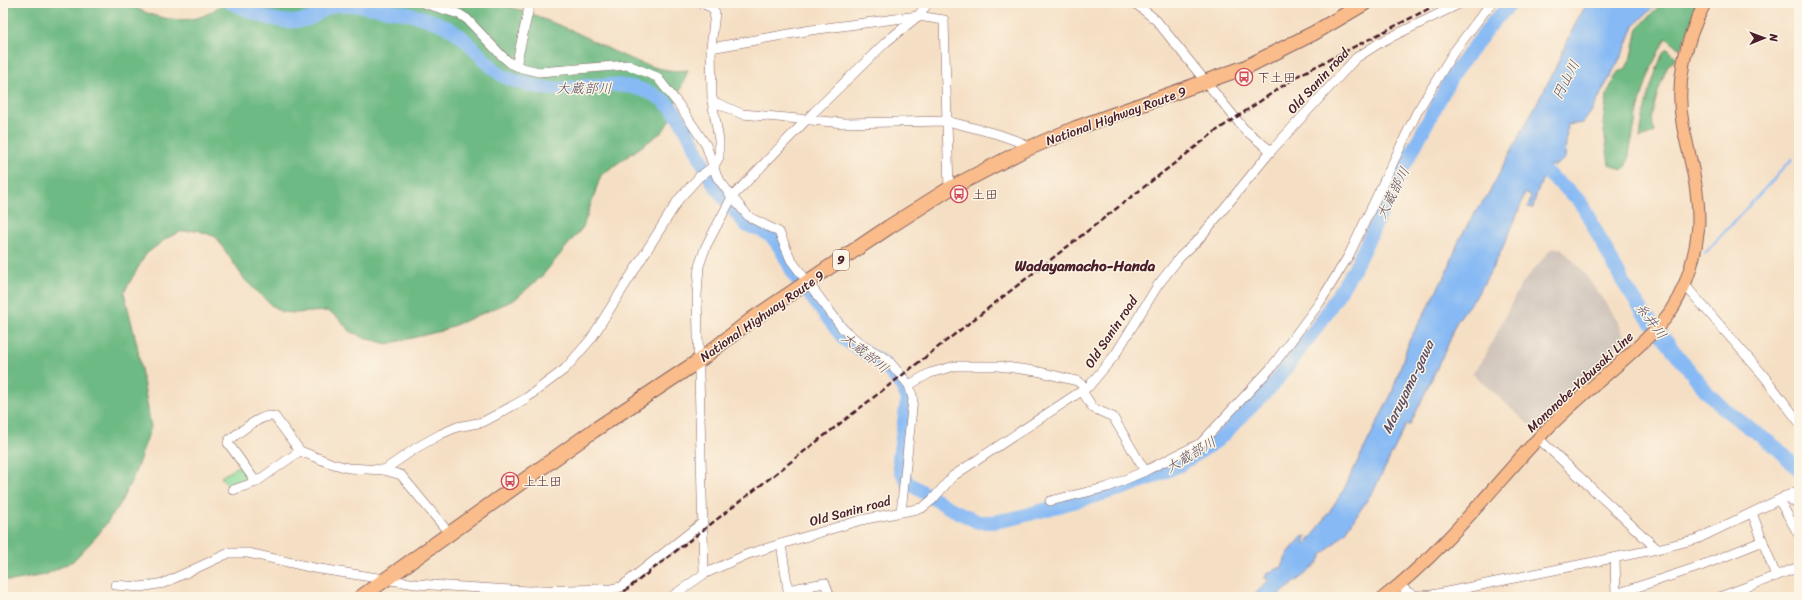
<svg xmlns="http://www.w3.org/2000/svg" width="1802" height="600" font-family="Sriracha,'Klee One',sans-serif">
  <rect width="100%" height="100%" fill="#fcf5e5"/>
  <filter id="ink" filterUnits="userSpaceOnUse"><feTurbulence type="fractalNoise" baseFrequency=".025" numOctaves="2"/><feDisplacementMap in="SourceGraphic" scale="8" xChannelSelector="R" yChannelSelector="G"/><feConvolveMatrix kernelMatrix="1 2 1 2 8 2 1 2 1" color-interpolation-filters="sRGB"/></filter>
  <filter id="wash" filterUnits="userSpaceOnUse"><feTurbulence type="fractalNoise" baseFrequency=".012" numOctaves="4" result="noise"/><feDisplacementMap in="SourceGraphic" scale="16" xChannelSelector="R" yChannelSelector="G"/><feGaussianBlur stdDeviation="0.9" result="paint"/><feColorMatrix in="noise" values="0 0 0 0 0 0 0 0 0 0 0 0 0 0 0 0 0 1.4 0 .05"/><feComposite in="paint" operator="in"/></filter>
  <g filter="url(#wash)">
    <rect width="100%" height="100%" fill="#f5dfc4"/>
    <polygon fill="#cec2b9" points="1561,248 1583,271 1618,321 1625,338 1534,429 1472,373 1484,358 1520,286 1551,249"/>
    <polygon fill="#88da9c" stroke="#697c64" points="240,465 252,480 229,488 221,477"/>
    <g fill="#6eba84" stroke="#5c6c58">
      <path d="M3 3H129C145 15 171 22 191 19 203 18 214 10 224 3H499C523 11 547 20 571 30 603 45 652 76 688 70L675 104 671 119 662 132 601 175 583 227 542 276 514 300 441 331 387 344 365 338 350 331 336 316 327 311 295 313 281 312 270 304 245 280 216 237 197 230 180 232 167 238 146 254 124 292 137 345 151 427 135 473 119 506 97 536 73 561 45 575 11 581 3 579Z"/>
      <path d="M1662 3H1700L1680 49 1666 38C1643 78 1635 121 1627 166L1621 170 1609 164 1603 124 1607 94 1617 73 1626 68 1632 56 1638 28Z"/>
      <path d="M1668 49 1676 57 1674 61 1668 65C1663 78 1646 119 1655 130L1654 133 1640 138C1643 108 1652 81 1663 52Z"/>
    </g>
    <path fill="#87baf4" stroke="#686c90" d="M1588 3H1658L1634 25 1625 49 1591 112 1583 123 1567 125 1565 158 1555 166 1548 165C1543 180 1535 193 1533 208L1528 207 1531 198 1529 195 1525 193C1513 228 1497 262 1478 293 1468 308 1452 322 1450 340L1410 425H1406L1375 488 1345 533 1323 554 1317 564 1277 597H1252L1269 580 1265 578 1267 573 1282 567 1288 553 1302 537 1307 536 1304 543 1306 544 1315 533 1343 491 1392 393 1409 341 1447 272 1460 238 1478 208 1488 195 1555 69 1577 20Z"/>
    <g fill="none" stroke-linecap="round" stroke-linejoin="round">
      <g stroke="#87baf4" stroke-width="2.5">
        <polyline points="1798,156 1799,158"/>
        <polyline points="1705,253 1792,159"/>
      </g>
      <g stroke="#87baf4" stroke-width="14">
        <path d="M231 3C254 13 279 26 305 20 314 18 321 10 329 7 339 3 353 5 363 6 391 11 431 15 455 32 473 44 485 64 503 76 513 82 527 84 539 87 555 91 569 88 585 86 612 83 643 84 665 102 687 122 697 154 711 179 721 196 735 211 747 226 782 233 781 255 798 281"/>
        <polyline points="1532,160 1580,201 1623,282 1642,311 1707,392 1724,409 1777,448 1799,470"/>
        <polyline points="809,294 845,340 884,364 904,389 907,401 899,458 900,469 908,483 948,507 978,522 993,522 1015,518 1124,488 1156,476 1180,465 1217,441 1273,385 1320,323 1354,269 1400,174 1453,74 1494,21 1512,3"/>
      </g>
    </g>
  </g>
  <g filter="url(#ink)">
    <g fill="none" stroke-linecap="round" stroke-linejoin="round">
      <defs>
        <g id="minor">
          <polyline points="283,3 286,3"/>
          <polyline points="423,3 459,14 467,19 501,55 510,63 522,68 539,72 628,65 657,77 679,105 706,145 717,177 732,197 749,217 779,232 791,260 843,329 862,345 887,359 909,385 913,399 901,512"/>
          <polyline points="1135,3 1156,20 1244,129 1271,151"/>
          <polyline points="711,48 811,30 918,16 944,20 949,189"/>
          <polyline points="516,66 530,3"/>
          <polyline points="712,101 742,114 844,123 947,121 997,134 1020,142 1029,149"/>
          <polyline points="1684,284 1764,376 1799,422"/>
          <polyline points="909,385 930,373 955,366 998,366 1036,371 1077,381 1086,388"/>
          <polyline points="1082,391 1093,408 1113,417 1145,471 1201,443 1271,368 1320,302 1349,255 1417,112 1453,53 1491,3"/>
          <polyline points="1539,439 1657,549"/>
          <polyline points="384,470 416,448 441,434 457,427 483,422 498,414 525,399 565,369 591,339 679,199 699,177 714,166 719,157 719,140 712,101 711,48 715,12 711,7 701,3"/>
          <path d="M256 482 228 443 229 440C239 433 264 411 275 417L300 451 330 463 348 468 384 470 401 475 449 533"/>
          <polyline points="233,490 256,482 300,451"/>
          <polyline points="1785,496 1799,505"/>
          <polyline points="1779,500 1799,535"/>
          <polyline points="1050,501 1108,487 1145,471"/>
          <polyline points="1752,513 1776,576"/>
          <polyline points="781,544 788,590 808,586 811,597"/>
          <polyline points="1615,558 1616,597"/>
          <polyline points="704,574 697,295 699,266 706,246 732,197 814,112 886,42 918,16 928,3"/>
          <polyline points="115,585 140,587 164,583 229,553 248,553 314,568 416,584 528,591 611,589 621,587 702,523"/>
          <path d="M1400 585C1410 596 1417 597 1432 595L1657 549 1697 539 1799 490"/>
          <polyline points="808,586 825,583 830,597"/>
          <polyline points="1616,594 1698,567 1763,541"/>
          <polyline points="671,597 704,574 748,554 861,520 922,508 932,500 953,476 1089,386 1115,355 1158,285 1180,257 1199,239 1271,151 1356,58 1381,42 1461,3"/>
          <polyline points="1720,597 1799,567"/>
        </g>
        <path id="major" d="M1384 597C1446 549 1493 486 1546 430 1572 403 1602 379 1630 354 1644 341 1659 328 1670 312 1686 288 1695 258 1698 230 1701 195 1690 160 1683 126 1675 84 1685 40 1705 3"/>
        <polyline id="highway" points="361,597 593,431 700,360 751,320 889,227 949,189 1020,152 1076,128 1246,67 1314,33 1365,3"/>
      </defs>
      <use href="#minor" stroke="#866261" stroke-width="10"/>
      <use href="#major" stroke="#866261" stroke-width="14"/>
      <use href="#highway" stroke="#866261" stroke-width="16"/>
      <use href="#minor" stroke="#fff" stroke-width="9"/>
      <use href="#major" stroke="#f9bc8a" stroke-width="12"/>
      <use href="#highway" stroke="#f9bc8a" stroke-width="14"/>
      <polyline stroke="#4a1f2b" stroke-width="2.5" stroke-dasharray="6 3" stroke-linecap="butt" points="617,597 1216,131 1299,75 1440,3"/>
    </g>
  </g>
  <defs>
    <symbol id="bus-ring" viewBox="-11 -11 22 22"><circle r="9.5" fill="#fcf5e5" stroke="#d1495b" stroke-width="1.5"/><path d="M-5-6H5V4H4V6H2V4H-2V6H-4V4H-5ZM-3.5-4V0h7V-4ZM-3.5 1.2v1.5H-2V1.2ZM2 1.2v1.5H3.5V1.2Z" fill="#d1495b"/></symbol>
  </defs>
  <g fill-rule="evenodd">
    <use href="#bus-ring" x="1234" y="67" width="20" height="20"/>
    <use href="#bus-ring" x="949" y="184" width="20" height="20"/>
    <use href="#bus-ring" x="500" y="471" width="20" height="20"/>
  </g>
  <g text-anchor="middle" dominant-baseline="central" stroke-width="3" stroke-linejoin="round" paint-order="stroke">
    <rect fill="#fcf5e5" stroke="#7f5f63" stroke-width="1" x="833" y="250" width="16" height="20" rx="3"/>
    <g font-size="12" font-weight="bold" fill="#4a1f2b">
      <text x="841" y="260">9</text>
    </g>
    <g font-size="13" fill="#4a1f2b" stroke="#fcf5e5" text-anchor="start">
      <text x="1257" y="77">下土田</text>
      <text x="972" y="194">土田</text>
      <text x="523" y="481">上土田</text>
    </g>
    <g font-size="13" fill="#4a1f2b" stroke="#fcf5e5">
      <text transform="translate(1318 81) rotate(-47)">Old Sanin road</text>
      <text transform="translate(1116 116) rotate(-20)">National Highway Route 9</text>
      <text transform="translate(762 316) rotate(-35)">National Highway Route 9</text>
      <text transform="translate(1111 332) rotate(-56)">Old Sanin road</text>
      <text transform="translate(1580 382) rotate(-43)">Mononobe-Yabusaki Line</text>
      <text transform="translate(850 511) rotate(-15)">Old Sanin road</text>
    </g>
    <g font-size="14" font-style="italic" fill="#5c4e67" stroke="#fcf5e5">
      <text transform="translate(1566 80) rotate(-63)">円山川</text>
      <text x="584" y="88">大蔵部川</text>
      <text transform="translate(1393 193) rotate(-63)">大蔵部川</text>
      <text transform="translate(1651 321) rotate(53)">糸井川</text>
      <text transform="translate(865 353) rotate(39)">大蔵部川</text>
      <text transform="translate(1408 387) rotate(-64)">Maruyama-gawa</text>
      <text transform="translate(1191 455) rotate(-31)">大蔵部川</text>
    </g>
    <g font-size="15" font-weight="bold" fill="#4a1f2b" stroke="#fcf5e5">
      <text x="1085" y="266">Wadayamacho-Handa</text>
    </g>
  </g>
  <rect width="1802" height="600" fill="none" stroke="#fcf5e5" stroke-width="16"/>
  <g transform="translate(1764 38) rotate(89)" stroke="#fcf5e5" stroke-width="3" paint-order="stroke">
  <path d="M0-3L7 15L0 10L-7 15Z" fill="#4a1f2b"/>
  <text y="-6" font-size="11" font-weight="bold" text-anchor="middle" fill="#4a1f2b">N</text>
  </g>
</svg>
